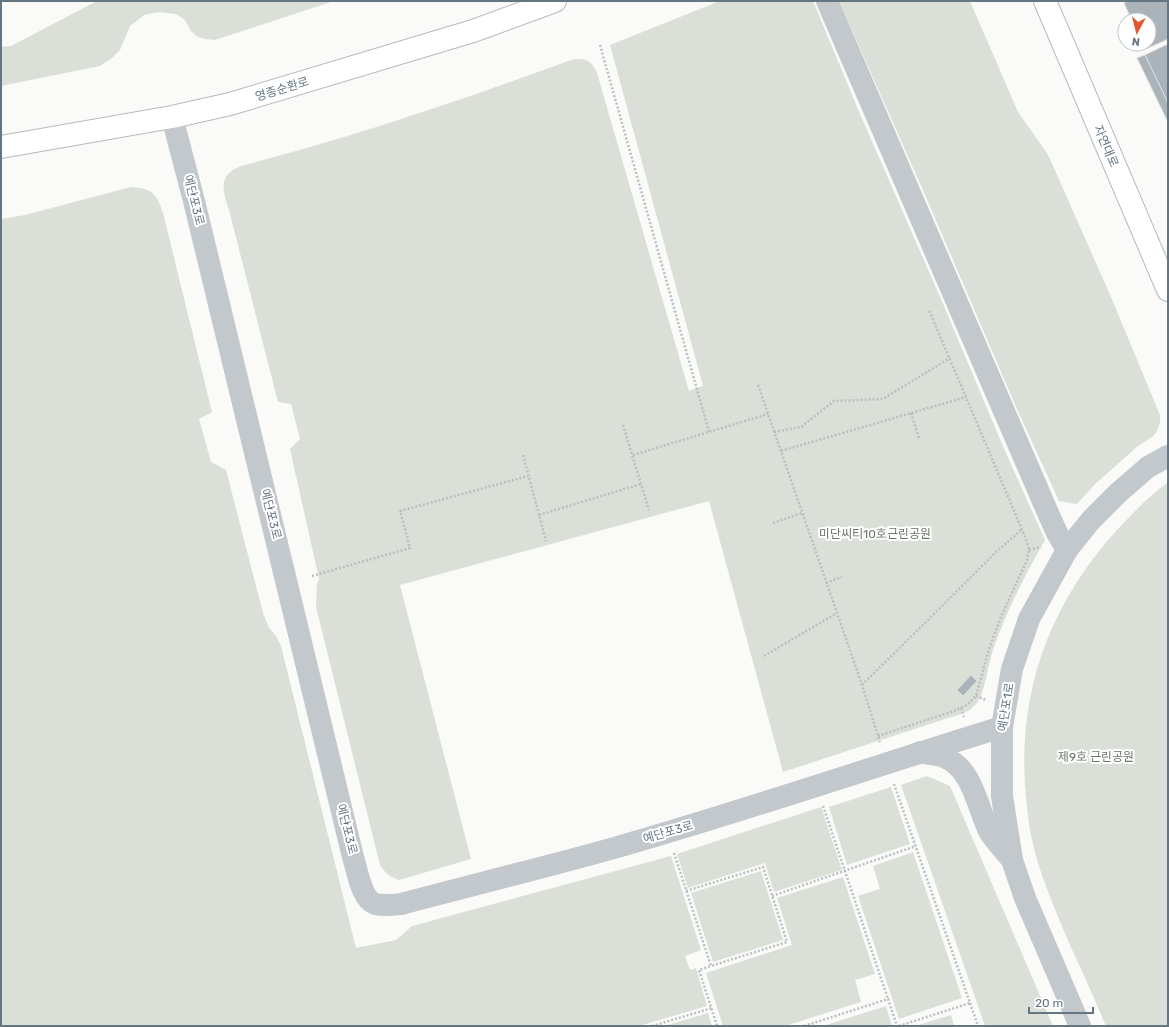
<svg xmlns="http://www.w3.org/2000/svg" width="1169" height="1027" font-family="Rubik,'Noto Sans KR',sans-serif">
  <rect width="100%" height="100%" fill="#fafaf8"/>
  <g fill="#dadfd7">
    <polygon points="97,1 334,1 215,40 206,39 198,37 191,31 185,20 176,14 159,12 144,15 130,26 120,50 112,58 100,66 1,86 1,47 11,46"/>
    <path d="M720 1H813L860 114 944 306 1005 451 1045 540C1025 575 1006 612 993 650 988 664 985 693 977 703 970 712 959 715 948 718L783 772 709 501 400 585 471 859 399 880C390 877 385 873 380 865L316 607 317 584 319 579 290 449 300 439 291 404 278 402 229 210C223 191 217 175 241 166 353 137 462 100 571 60 584 57 592 60 597 73L689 391 703 386 610 45Z"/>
    <polygon points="839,1 970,1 1018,112 1047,153 1050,159 1111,297 1160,415 1160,423 1156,433 1152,437 1138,446 1120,462 1095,484 1077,504 1059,501 1017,409 922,188"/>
    <path d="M131 187C152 189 156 192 163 213L212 412 199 419 211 462 226 470 263 613 269 628 276 636 281 646 356 948 396 940 412 926 671 856 701 950 685 956 690 970 696 968 707 1006 639 1026H1V219L25 215Z"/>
    <path d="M1167 483H1168V1026H1106C1094 998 1082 970 1069 943 1055 909 1040 876 1032 840 1028 823 1027 804 1025 786 1019 688 1050 605 1116 531 1132 514 1148 497 1167 483Z"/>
    <polygon points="927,776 950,786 1053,1026 985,1026 901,785"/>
    <polygon points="891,787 910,844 847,865 829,807"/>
    <polygon points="821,807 842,870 774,892 765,863 688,888 677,854"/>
    <polygon points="913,852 962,998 899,1019 858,896 880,889 873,866"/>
    <polygon points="761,871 783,940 713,962 691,893"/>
    <polygon points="843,877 875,974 855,980 861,1002 785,1026 723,1026 706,973 792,945 777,898"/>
    <polygon points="886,1006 892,1026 823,1026"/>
    <polygon points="708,1013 712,1026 664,1026"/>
    <polygon points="951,1015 954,1026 915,1026"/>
  </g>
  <g fill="#aab3b9" stroke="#dcdcda">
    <polygon points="1128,1 1168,1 1168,39 1146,49 1144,44 1149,44 1149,20 1132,20 1124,3"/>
    <polygon points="1168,44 1168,103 1145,55"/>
    <polygon points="1145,55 1168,103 1168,122 1137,58"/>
    <polygon points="971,675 977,681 963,696 957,690"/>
  </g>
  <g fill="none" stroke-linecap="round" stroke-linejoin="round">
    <defs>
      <g id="major">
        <polyline points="1045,1 1168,290"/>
        <polyline points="1,147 172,117 230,104 473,31 555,1"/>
      </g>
    </defs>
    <use href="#major" stroke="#b5babe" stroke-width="24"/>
    <g stroke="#bbbfc2" stroke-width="2.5" stroke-dasharray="2 2" stroke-linecap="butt">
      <polyline points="600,45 709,432"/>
      <polyline points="758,385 862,685 880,742"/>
      <polyline points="911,413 919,438"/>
      <polyline points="623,425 649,510"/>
      <polyline points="774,432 801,427 834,401 883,399 950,358"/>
      <polyline points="781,451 966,397"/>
      <polyline points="523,455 546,541"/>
      <polyline points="633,455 768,414"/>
      <polyline points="539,515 641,484"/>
      <polyline points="773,523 802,513"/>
      <polyline points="1029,550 1041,547"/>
      <polyline points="312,576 410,548 400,511 528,476"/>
      <polyline points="826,583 842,577"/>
      <polyline points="764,656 837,613"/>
      <polyline points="862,685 934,614 995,553 1022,529"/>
      <polyline points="976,696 986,700"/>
      <polyline points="961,708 964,717"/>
      <polyline points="878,736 954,711 967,705 976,696 989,649 1001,617 1027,560 1029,550 1026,539 929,310"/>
      <polyline points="894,784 978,1026"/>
      <polyline points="823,806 888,999"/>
      <polyline points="674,853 711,966 699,970 717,1026"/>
      <polyline points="686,891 763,867 787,942 711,966"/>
      <polyline points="772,896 916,846"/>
      <polyline points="652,1026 712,1008"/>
      <polyline points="804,1026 888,999 897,1026"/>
      <polyline points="899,1026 970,1003"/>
    </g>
    <g stroke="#c3c8cc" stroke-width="22">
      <polyline points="827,1 1048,513 1057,533 1067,550"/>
      <path d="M172 117 194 201 353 857C357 869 361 899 375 904 384 906 392 905 401 904 472 885 543 868 614 848 744 811 872 767 1002 727"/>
      <path d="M920 752C928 754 937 754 944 757 973 769 977 806 989 831 995 841 1005 851 1012 860"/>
      <polyline points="1080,1026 1025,898 1012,860 1002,796 1002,727 1012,669 1029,619 1067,550 1091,520 1118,493 1148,467 1168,456"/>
    </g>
    <use href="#major" stroke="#fff" stroke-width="22"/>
  </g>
  <g text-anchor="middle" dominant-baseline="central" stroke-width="4" stroke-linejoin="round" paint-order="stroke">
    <g font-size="12" fill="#657683" stroke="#fff">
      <text transform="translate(282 89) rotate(-17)">영종순환로</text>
      <text transform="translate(1106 146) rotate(67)">자연대로</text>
      <text transform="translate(194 200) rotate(76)">예단포3로</text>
      <text transform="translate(271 514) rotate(76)">예단포3로</text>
      <text transform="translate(1006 707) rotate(-81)">예단포1로</text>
      <text transform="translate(347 829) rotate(76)">예단포3로</text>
      <text transform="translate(668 832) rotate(-16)">예단포3로</text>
    </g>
    <g font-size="12" fill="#687a64" stroke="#fff">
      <text x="875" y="534">미단씨티10호근린공원</text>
      <text x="1096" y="757">제9호 근린공원</text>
    </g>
  </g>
  <rect width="1169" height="1027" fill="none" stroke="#657683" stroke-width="4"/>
  <g transform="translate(1137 32) rotate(187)"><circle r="19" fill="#ffffff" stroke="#c1c8cd"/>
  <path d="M0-3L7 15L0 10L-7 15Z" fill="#e4572e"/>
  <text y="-6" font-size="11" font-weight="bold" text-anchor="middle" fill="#657683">N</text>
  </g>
  <path d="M1029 1007v6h64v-6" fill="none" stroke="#657683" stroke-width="2"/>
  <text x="1035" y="1007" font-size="12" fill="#657683" stroke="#ffffff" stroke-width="3" paint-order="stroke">20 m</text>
</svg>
